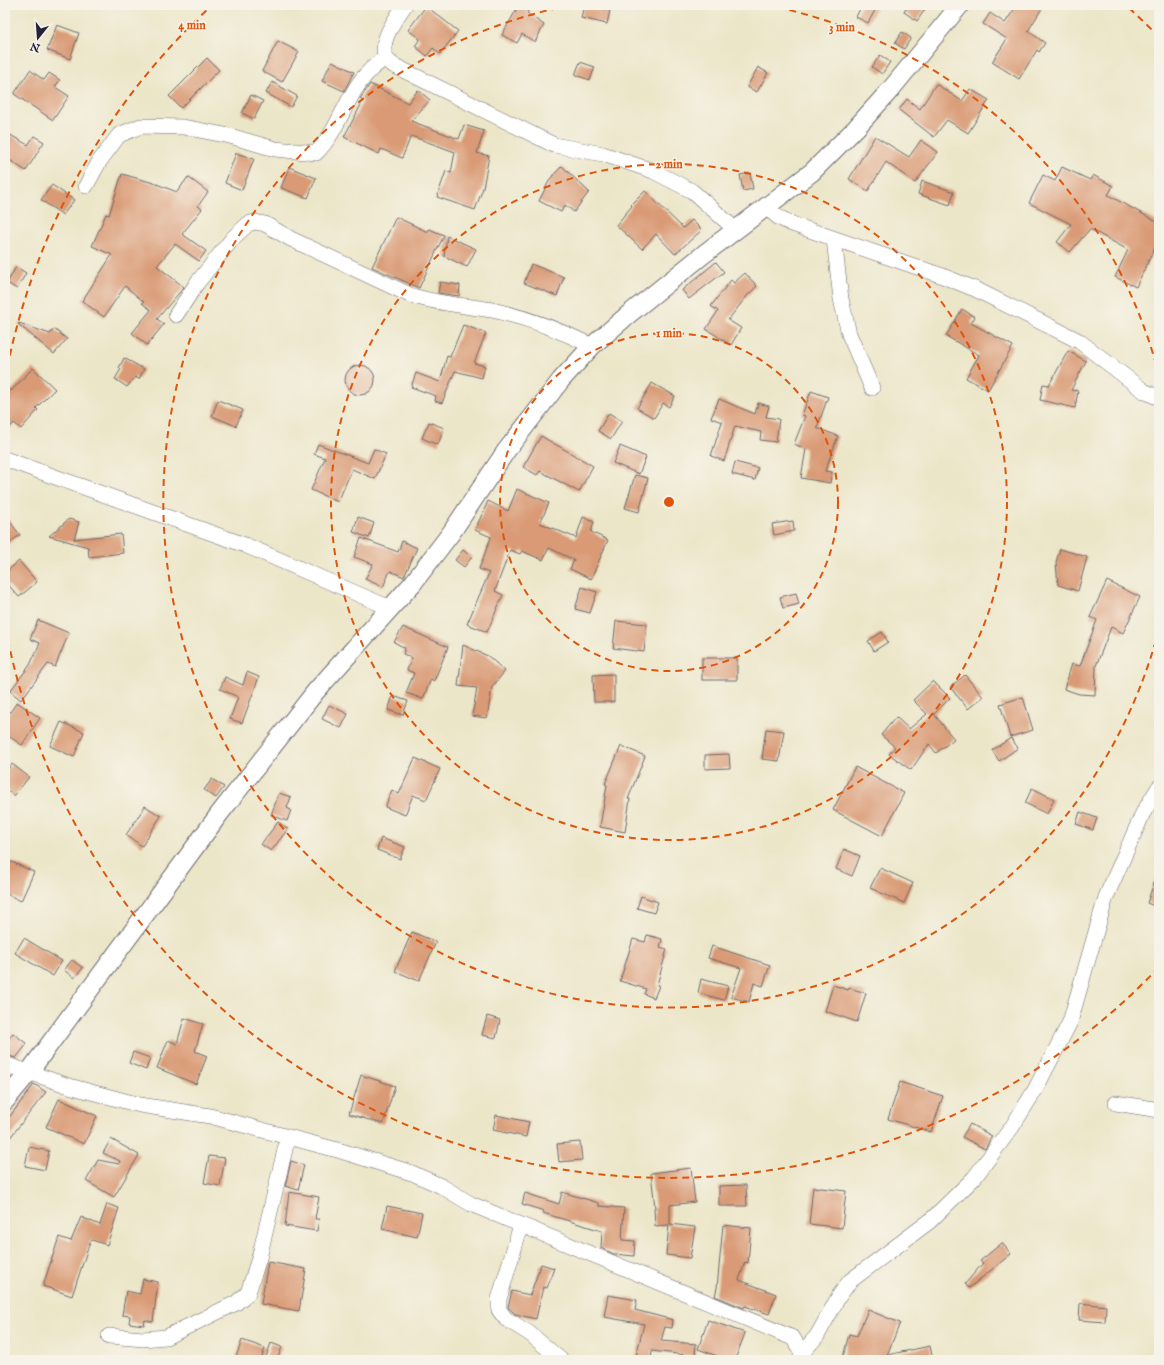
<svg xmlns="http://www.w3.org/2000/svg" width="1164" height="1365" font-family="'IM FELL English',serif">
  <rect width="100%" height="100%" fill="#f7f3e8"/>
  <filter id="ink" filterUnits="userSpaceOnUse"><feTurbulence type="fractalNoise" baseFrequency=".025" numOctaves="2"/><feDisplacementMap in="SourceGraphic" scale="8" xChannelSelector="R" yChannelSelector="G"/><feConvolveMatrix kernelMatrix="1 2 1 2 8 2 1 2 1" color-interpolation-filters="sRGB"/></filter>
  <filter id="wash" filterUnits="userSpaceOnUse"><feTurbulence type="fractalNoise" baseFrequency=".012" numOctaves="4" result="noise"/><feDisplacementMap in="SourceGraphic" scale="16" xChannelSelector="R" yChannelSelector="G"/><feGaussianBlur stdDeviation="0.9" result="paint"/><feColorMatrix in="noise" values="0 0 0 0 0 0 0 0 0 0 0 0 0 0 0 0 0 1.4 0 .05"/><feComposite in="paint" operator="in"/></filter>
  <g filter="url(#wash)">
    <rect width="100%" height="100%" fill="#ece6c9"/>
    <g id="blocks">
      <g fill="#d99a74">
        <polygon points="519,5 532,5 527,13 544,25 535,42 522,34 517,43 502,35"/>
        <polygon points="584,5 610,10 607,24 581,18"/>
        <polygon points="862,5 878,5 868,23 856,17"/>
        <polygon points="908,5 928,5 917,21 904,12"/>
        <polygon points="1017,5 1044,5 1028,31 1045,43 1039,52 1037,50 1019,79 992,62 1007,39 983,24 990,13 1005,23"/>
        <polygon points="426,6 458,31 440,54 433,48 427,56 415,46 420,39 408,30"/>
        <polygon points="57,25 79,33 70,59 47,50"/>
        <polygon points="902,32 911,38 904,49 895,43"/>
        <polygon points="278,41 299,52 282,82 262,71"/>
        <polygon points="880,55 890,62 882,74 872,67"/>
        <polygon points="207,58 219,70 181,108 169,96"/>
        <polygon points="332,61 354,72 344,91 322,81"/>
        <polygon points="580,62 595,67 590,80 575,75"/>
        <polygon points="758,67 768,73 757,92 747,87"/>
        <polygon points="30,70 44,80 49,73 60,80 55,87 69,96 53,120 14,94"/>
        <polygon points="272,82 297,96 291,107 266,93"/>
        <polygon points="370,84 408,103 418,90 430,100 411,121 459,139 464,125 484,131 477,153 489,156 483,188 475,210 437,197 446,171 451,173 455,152 411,136 402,158 381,149 379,154 344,137 363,101 360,99"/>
        <polygon points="936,84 962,101 970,89 989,100 968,133 947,120 934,137 899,110 907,99 920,109"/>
        <polygon points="251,95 263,101 254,119 242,113"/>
        <polygon points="5,132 28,145 34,136 44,142 26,171 5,157"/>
        <polygon points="875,136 909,157 921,140 938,152 915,183 886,162 868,191 849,179"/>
        <polygon points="236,153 254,159 242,190 225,183"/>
        <polygon points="562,166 589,192 574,212 565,205 561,212 539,201 550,179"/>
        <polygon points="289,167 316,178 308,198 281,188"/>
        <polygon points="1062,167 1090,180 1093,175 1113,186 1108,195 1159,223 1159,239 1136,287 1115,277 1128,250 1090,229 1070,252 1057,242 1071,224 1029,203 1043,175 1055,181"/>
        <polygon points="750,173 753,189 743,191 740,175"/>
        <polygon points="122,174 154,183 177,192 188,177 208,192 198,206 202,209 182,234 206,251 199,261 175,244 157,266 184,287 157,319 164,324 147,345 132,333 151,310 142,303 144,302 125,286 104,317 82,301 112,255 92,246 106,214 109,215"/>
        <polygon points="922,181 954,192 950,205 918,194"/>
        <polygon points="52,185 74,200 63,215 41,200"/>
        <polygon points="645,191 683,228 692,220 702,230 675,254 656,234 642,249 616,225 632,206 631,205"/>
        <polygon points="396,217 428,232 429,229 444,235 419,288 372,267"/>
        <polygon points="447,236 476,249 467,267 444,256"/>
        <polygon points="716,262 724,272 689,299 682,290"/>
        <polygon points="531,264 564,277 557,296 524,283"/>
        <polygon points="16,267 26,273 17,289 7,283"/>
        <polygon points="745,273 757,286 747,296 728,320 741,328 731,345 706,329 718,311 711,306 731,280 734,283"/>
        <polygon points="440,282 460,285 459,296 438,293"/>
        <polygon points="962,309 975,317 971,323 1013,346 988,390 966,378 979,355 946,336"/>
        <polygon points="19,323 50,334 54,329 67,339 54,354 18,324"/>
        <polygon points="463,325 486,333 474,363 485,366 482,378 455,371 442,403 435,401 436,396 411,387 416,373 440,382 447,356 450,357"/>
        <polygon points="1068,351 1086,361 1071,390 1078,391 1075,408 1040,400 1043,384 1049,385"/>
        <polygon points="124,358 144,369 139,379 135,377 127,387 115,379 121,369 119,368"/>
        <circle cx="360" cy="380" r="15"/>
        <polygon points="33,368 55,389 36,408 38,410 21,429 14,423 5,433 5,386 11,391"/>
        <polygon points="652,383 675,396 669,407 663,403 654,418 637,408"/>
        <polygon points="811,391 828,397 817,428 838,436 825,471 832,472 830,483 801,478 806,449 794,444 805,416 802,415"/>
        <polygon points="719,399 755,414 758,403 769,406 766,417 779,419 776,442 760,440 761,432 735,426 724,461 711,456 722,422 711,418"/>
        <polygon points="218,400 243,410 236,426 212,416"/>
        <polygon points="609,413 622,421 611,439 598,431"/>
        <polygon points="429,422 444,428 438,445 422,438"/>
        <polygon points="541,436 593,466 579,492 540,471 537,475 523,467"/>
        <polygon points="318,444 368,463 374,449 386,454 375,479 352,469 338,502 311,490 325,458 314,454"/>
        <polygon points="620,446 646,457 639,474 613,463"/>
        <polygon points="735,462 758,468 755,480 732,474"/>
        <polygon points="635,475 648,478 639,512 625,508"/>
        <polygon points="517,489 549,503 540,523 576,538 583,517 594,522 591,532 608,540 591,579 570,569 574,560 549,548 543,560 522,551 520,554 510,550 495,591 503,595 487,632 467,624 489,573 479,569 491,537 475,530 488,501 508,511"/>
        <polygon points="5,515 20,535 5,546"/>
        <polygon points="358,517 374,523 369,538 353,532"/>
        <polygon points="69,519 79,522 74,539 121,534 123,553 89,557 88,547 49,536"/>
        <polygon points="793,521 794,531 774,535 772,524"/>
        <polygon points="361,538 398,552 402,541 417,548 404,577 390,571 383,587 365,579 373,564 354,557"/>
        <polygon points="1060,549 1087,557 1078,591 1058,585 1056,562"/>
        <polygon points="463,550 472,557 464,567 455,560"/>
        <polygon points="19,561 37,582 19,597 5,581 5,573"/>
        <polygon points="1107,581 1140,597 1123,633 1111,627 1096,666 1095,695 1079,694 1064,689 1072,664 1080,666 1097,620 1090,617"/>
        <polygon points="582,587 597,592 590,613 575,609"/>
        <polygon points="796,593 799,604 783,608 780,597"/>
        <polygon points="38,620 69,633 55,667 48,664 21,700 10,691 30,665 40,643 30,639"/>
        <polygon points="616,621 647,624 644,652 613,648"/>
        <polygon points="403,627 448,647 434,681 431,679 423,699 406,693 414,673 407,670 412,658 403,654 405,648 394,642"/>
        <polygon points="882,632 888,642 874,651 868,641"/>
        <polygon points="463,645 488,656 505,671 492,687 487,718 472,716 477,688 458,686"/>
        <rect x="702" y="658" width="35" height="22"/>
        <polygon points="247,672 259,677 242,723 230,719 238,697 220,689 225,677 243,685"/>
        <polygon points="614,674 614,702 594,702 593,675"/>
        <polygon points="965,675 983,697 968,709 950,687"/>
        <polygon points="933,681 950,698 934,714 954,739 936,753 929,744 911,770 889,754 895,747 881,735 896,717 909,729 927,714 913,700"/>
        <polygon points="393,696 408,701 403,715 388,710"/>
        <polygon points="1023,697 1033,730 1010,737 1000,704"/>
        <polygon points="17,702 40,718 22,745 5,734 5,720"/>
        <polygon points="329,705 348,714 341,728 322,719"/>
        <polygon points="61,722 84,732 74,757 50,746"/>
        <polygon points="766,729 784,731 779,761 762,759"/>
        <polygon points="1011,738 1018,748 999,761 992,750"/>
        <polygon points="621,746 645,756 628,799 630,799 625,832 600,827 607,785 605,784"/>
        <polygon points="729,754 730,768 705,769 705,755"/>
        <polygon points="415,758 440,769 426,800 413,795 405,815 385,807 392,790 399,794"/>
        <polygon points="12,764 29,777 14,796 5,789 5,773"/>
        <polygon points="855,767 904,793 882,836 833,810"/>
        <polygon points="212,779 224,787 216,798 204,790"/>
        <polygon points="1032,788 1054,799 1047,814 1025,803"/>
        <polygon points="279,793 291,797 287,808 291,810 287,821 271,815"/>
        <polygon points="145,806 161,816 142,846 126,835"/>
        <polygon points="1080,812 1097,818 1093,830 1076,824"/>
        <polygon points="278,822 288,829 271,851 261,844"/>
        <polygon points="381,838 405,847 400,859 377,850"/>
        <polygon points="844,849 860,856 852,876 836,869"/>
        <polygon points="5,859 34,872 21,901 5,893"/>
        <polygon points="880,868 913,883 904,903 870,888"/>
        <polygon points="1157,874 1159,874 1159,908 1147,903"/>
        <polygon points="641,896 658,902 654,913 637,908"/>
        <polygon points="412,932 436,942 419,981 395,971"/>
        <polygon points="647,935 662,939 660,947 667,949 657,985 659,986 654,998 644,994 646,989 620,981 633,939 645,942"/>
        <polygon points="24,938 62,961 53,976 15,953"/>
        <polygon points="712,946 770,965 763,986 754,983 749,1002 731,997 741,968 708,958"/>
        <polygon points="72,960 83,968 74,978 64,970"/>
        <polygon points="701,979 728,986 724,1000 698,993"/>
        <polygon points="833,985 848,990 849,988 866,993 857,1022 825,1011"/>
        <polygon points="487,1016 500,1020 496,1038 482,1035"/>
        <polygon points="184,1018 203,1024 195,1051 207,1056 196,1084 157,1068 168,1040 177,1044"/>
        <polygon points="13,1033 27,1044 16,1058 5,1055 5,1043"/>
        <polygon points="133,1052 150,1058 146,1070 129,1063"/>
        <polygon points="361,1075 395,1086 383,1124 349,1114"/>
        <polygon points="900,1082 943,1096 931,1132 888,1119"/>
        <polygon points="34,1084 46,1092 5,1144 5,1123"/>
        <polygon points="59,1099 97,1116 84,1144 46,1127"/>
        <polygon points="496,1115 529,1122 526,1137 493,1130"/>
        <polygon points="970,1124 992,1136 985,1149 962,1137"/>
        <polygon points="111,1139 139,1155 114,1197 86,1181 98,1160 119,1164 120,1161 103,1153"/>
        <polygon points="580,1142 582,1160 559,1162 557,1144"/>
        <polygon points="29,1147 49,1151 45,1170 25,1166"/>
        <polygon points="209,1156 225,1158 220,1186 204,1183"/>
        <polygon points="291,1161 304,1165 298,1190 285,1186"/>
        <polygon points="691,1168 695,1202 670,1205 670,1224 695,1227 690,1258 666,1255 669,1225 655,1226 654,1208 655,1208 651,1173"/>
        <polygon points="746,1185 747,1206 719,1206 719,1186"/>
        <polygon points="813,1187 846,1191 842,1228 809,1224"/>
        <polygon points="289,1192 319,1197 315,1219 319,1219 317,1231 285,1226"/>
        <polygon points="562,1192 599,1203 599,1206 624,1208 622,1240 635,1241 634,1256 614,1254 601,1248 602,1231 543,1213 544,1211 522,1204 525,1193 559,1204"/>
        <polygon points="107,1204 119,1208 107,1245 92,1240 90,1242 72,1296 43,1286 59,1237 71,1241 81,1217 100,1225"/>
        <polygon points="387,1206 422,1213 417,1237 382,1229"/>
        <polygon points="723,1225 751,1228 748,1263 745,1262 739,1280 776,1294 769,1314 745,1306 744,1308 715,1296 717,1288"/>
        <polygon points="1002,1243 1011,1254 969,1288 965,1284 983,1263 980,1261"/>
        <polygon points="268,1262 306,1269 299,1311 261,1304"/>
        <polygon points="541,1264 554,1268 547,1288 543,1287 536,1319 515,1314 508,1307 512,1291 530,1295"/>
        <polygon points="143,1279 158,1282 153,1322 145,1320 144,1325 129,1323 130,1316 122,1315 126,1291 140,1294"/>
        <polygon points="608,1295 637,1300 635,1310 673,1320 672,1328 665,1327 661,1341 696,1344 695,1356 652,1351 651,1360 635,1360 644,1324 604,1317"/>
        <polygon points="1080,1303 1106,1306 1105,1322 1079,1320"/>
        <polygon points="868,1310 900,1323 885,1360 853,1360 843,1357 849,1334 857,1336"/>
        <polygon points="708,1320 745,1333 735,1360 728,1360 698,1349"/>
        <polygon points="242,1340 265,1348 261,1360 235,1360"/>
        <polygon points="271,1343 282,1347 277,1360 265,1360"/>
        <polygon points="930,1346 933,1360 888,1360 887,1355"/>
      </g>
    </g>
  </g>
  <g filter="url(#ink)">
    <use href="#blocks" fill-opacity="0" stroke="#69676d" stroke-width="1"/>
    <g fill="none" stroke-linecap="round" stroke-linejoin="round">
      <defs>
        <g id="minor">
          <path d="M405 5C396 18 378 42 386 58 387 60 391 63 393 65L554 145 603 154 653 171 692 191 736 230"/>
          <path d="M86 186 99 162 119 135 141 126 183 127 230 136 275 149 316 153C345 124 347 81 386 58"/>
          <polyline points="767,208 778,217 792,224 940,275 975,289 1079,341 1144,391 1159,398"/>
          <polyline points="834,239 841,299 849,334 872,388"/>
          <path d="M176 315 197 283 233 238 248 224 255 222 265 224 291 239 410 295C437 304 464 305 492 310 528 318 560 330 592 346"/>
          <polyline points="5,459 245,545 390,608"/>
          <polyline points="5,1064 69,1086 140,1105 210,1116 341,1151 412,1173 441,1186 471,1204 793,1338 802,1353 800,1360"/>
          <polyline points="1116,1103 1159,1110"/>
          <polyline points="521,1225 499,1299 499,1310 506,1319 529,1333 561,1360"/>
          <polyline points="109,1336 143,1339 166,1337 236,1303 248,1293 259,1258 288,1137"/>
          <polyline points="802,1353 817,1336 839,1296 850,1281 930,1221 974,1178 1012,1127 1035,1090 1070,1022 1106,897 1143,813 1159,787"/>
        </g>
        <polyline id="major" points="5,1101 29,1072 220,813 316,691 413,583 451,533 506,451 561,380 592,346 629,314 704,254 812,172 856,128 891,89 960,5"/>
      </defs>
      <use href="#minor" stroke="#69676d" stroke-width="16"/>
      <use href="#major" stroke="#69676d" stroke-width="20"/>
      <use href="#minor" stroke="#fff" stroke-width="15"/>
      <use href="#major" stroke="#fff" stroke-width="18"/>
    </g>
  </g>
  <g fill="none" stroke="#de560e" stroke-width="2" stroke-dasharray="7 5">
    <circle cx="669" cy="502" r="169"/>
    <circle cx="669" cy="502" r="338"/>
    <path d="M1159 629A506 506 0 1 1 572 5M766 5A506 506 0 0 1 1159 375"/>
    <path d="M1159 967A675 675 0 0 1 5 625M5 379A675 675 0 0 1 209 8M1129 8A675 675 0 0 1 1159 37"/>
  </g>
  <circle cx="669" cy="502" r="6" fill="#de560e" stroke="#f7f3e8" stroke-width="2"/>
  <g font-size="12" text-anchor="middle" font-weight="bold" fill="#de560e" stroke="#f7f3e8" stroke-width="3" stroke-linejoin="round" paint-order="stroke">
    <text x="192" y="29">4 min</text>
    <text x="842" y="31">3 min</text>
    <text x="669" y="168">2 min</text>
    <text x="669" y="337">1 min</text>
  </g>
  <rect width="1164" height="1365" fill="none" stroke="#f7f3e8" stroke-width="20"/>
  <g transform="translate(38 38) rotate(197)" stroke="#f7f3e8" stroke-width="3" paint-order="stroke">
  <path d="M0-3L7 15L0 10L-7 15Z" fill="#22223b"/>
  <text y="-6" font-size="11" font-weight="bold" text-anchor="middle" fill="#22223b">N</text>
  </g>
</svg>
